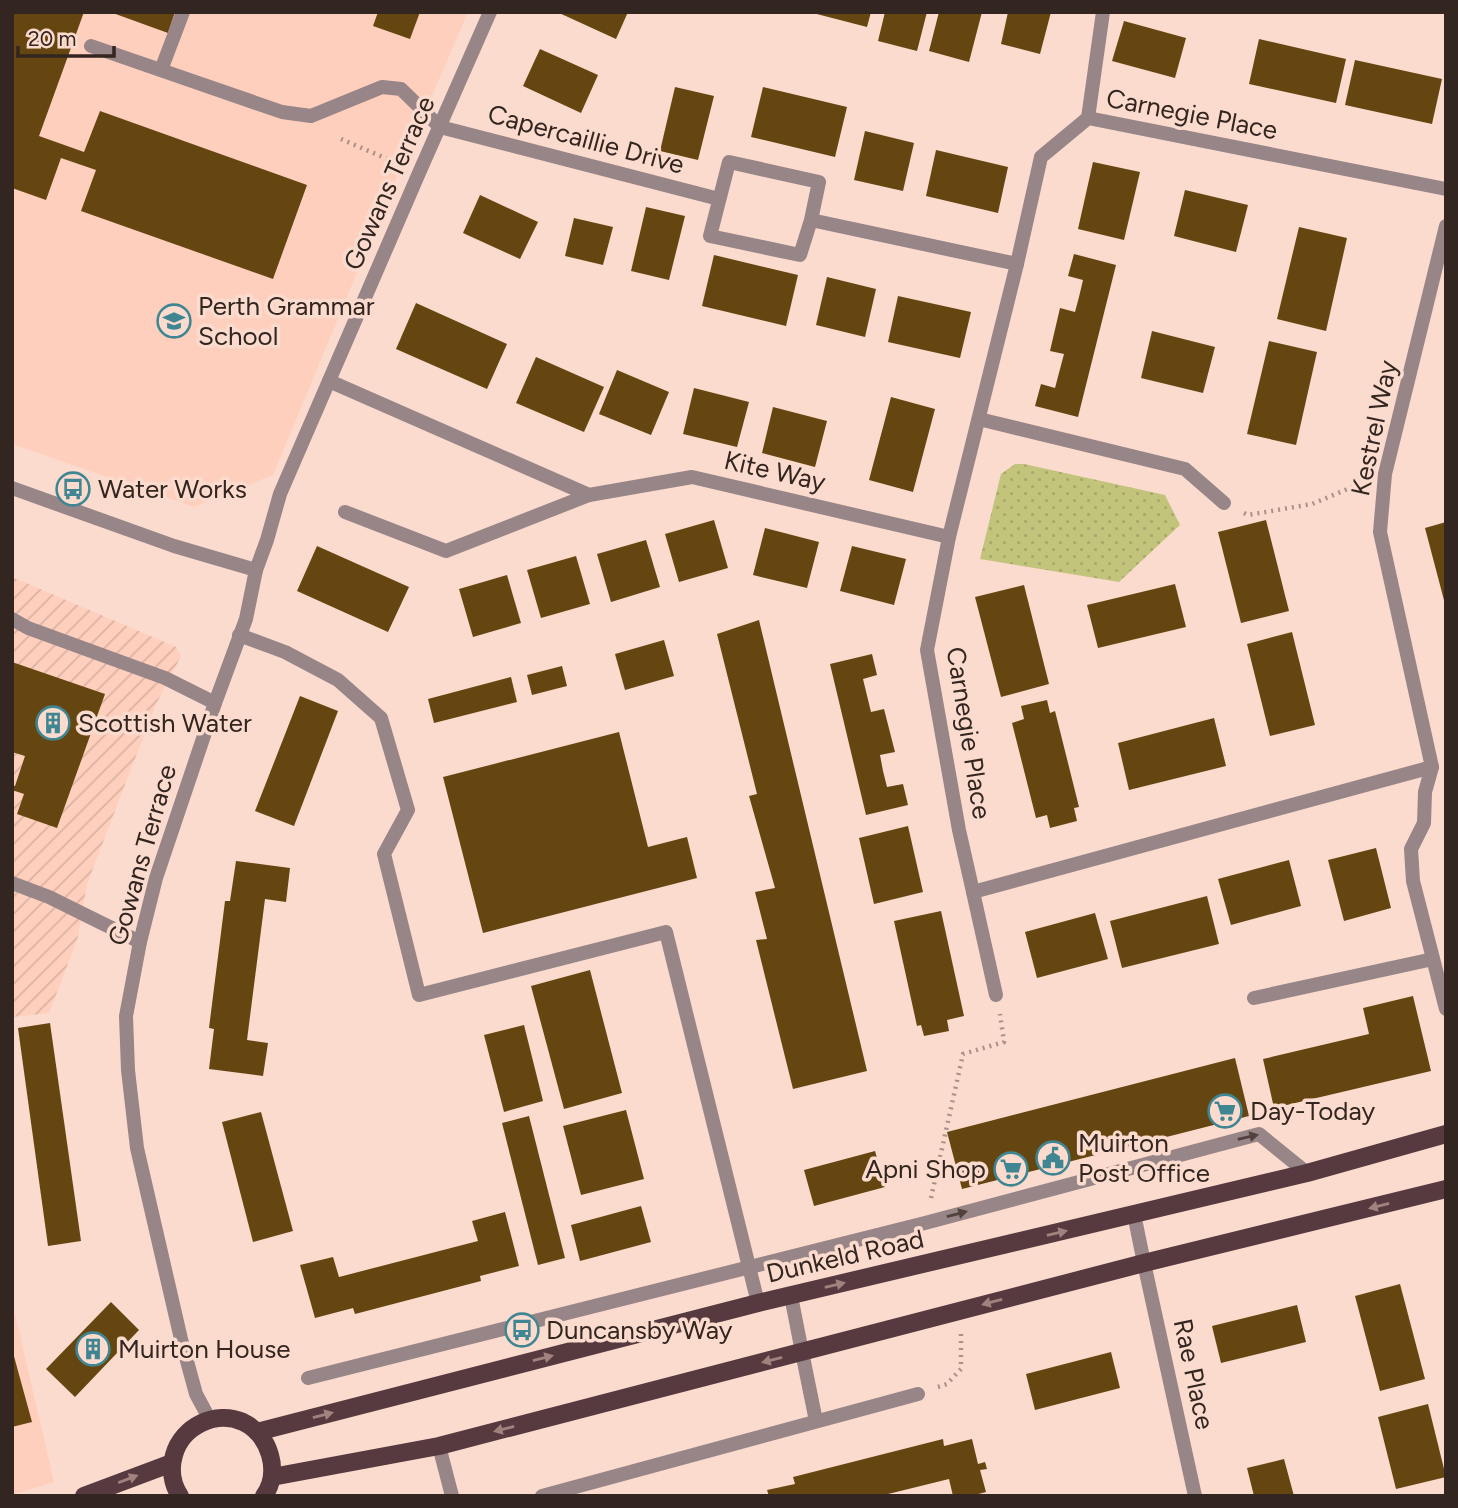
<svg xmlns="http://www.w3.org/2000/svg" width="1458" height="1508" font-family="Figtree,sans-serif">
  <defs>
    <pattern id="industrial-furrows" width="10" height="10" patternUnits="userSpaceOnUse" patternTransform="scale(1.75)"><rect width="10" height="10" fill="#ffcfbd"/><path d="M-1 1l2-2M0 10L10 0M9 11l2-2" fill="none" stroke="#dbb2a2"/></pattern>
    <pattern id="park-dots" width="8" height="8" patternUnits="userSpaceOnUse" patternTransform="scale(1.75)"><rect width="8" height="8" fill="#c2c47b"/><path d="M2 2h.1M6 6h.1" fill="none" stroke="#a7a86a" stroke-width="1.8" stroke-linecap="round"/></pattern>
  </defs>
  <rect width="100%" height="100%" fill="#fbdbce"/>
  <g fill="#ffcfbd">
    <polygon points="12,12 468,12 388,198 273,475 194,507 12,444"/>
    <polygon points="12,1301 54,1482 12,1495"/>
  </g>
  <polygon fill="url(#industrial-furrows)" points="12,577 176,647 181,656 156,704 87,884 78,937 49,1013 12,1017"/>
  <polygon fill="url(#park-dots)" points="1015,464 1024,464 1165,495 1180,525 1119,582 980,559 1001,474"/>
  <g fill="#664610">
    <polygon points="12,12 84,12 39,136 84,152 100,111 307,185 273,279 81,211 96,170 61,158 46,200 12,188"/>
    <polygon points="110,12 175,12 168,33"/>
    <polygon points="378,12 420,12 410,39 373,26"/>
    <polygon points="557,12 628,12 616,39"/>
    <polygon points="809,12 871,12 867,27"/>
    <polygon points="885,12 927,12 917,51 878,41"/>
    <polygon points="939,12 982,12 969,62 929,51"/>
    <polygon points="1008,12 1051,12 1040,54 1001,44"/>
    <polygon points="1124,21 1186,38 1175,78 1112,61"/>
    <polygon points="1259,39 1346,59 1336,103 1249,84"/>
    <polygon points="540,49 598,75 581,113 523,86"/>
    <polygon points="1355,60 1442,79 1432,124 1345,105"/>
    <polygon points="675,87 714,96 698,160 660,151"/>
    <polygon points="763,87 847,107 835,157 751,137"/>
    <polygon points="865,131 914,143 903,191 854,180"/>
    <polygon points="936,150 1008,167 998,213 926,196"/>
    <polygon points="1093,162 1140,172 1124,240 1078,229"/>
    <polygon points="1185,190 1248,205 1236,252 1174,236"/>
    <polygon points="480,195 538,222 520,259 463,233"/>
    <polygon points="646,207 685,216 669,280 631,271"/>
    <polygon points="574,218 613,227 603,265 565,256"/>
    <polygon points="1299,227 1347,238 1326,331 1277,319"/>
    <polygon points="1074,254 1116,265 1078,417 1035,406 1041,384 1055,388 1064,354 1050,351 1060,308 1075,312 1079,297 1083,280 1068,276"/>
    <polygon points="714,255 798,275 786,326 702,306"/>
    <polygon points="827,277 876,289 865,337 816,325"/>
    <polygon points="898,296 971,312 960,358 888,342"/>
    <polygon points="416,303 507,344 487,389 396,349"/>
    <polygon points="1152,331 1215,347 1203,393 1141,378"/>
    <polygon points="1269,341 1317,352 1296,445 1247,434"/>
    <polygon points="536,357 604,387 584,432 516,403"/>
    <polygon points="617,370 669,392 651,435 599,414"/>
    <polygon points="694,388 749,402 737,447 683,434"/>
    <polygon points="891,397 935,409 913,492 869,480"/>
    <polygon points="773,407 827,421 815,467 762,453"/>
    <polygon points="714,520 728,568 679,582 665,534"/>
    <polygon points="1266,520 1289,611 1241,623 1218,532"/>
    <polygon points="1446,522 1446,604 1445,604 1425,528"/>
    <polygon points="765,528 819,542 807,588 753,575"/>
    <polygon points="646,540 660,587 611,602 597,554"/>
    <polygon points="317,546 409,587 388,632 297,591"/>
    <polygon points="852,546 906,559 894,605 840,591"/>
    <polygon points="576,556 590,604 541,618 527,570"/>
    <polygon points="507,575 521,623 473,637 459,589"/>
    <polygon points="1175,584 1186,627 1098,648 1087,605"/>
    <polygon points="1024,585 1049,684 1001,697 975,597"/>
    <polygon points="759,620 867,1071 793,1089 756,940 767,939 755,892 775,888 749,796 757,794 717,634"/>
    <polygon points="1292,632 1315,725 1270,736 1247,644"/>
    <polygon points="664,640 674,676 625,690 615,654"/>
    <polygon points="872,654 877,675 863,679 871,712 884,709 895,752 880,755 883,771 887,787 903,784 908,805 866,815 830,664"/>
    <polygon points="12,662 105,694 57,828 17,814 24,794 12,790 12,785 15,786 25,756 12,752"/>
    <polygon points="562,666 567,686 532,695 527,675"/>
    <polygon points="511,677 517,702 434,723 428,699"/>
    <polygon points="300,696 338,711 294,826 255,811"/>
    <polygon points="1047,700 1050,713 1055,711 1079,807 1074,808 1077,821 1050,828 1047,815 1036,818 1012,723 1024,719 1021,706"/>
    <polygon points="1214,718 1226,766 1129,790 1118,743"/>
    <polygon points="619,732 648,847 687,837 697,878 483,933 443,777"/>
    <polygon points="908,826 923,892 874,904 859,838"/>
    <polygon points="1376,848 1391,908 1344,921 1328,860"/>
    <polygon points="1289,860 1301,906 1231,925 1218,879"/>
    <polygon points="236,861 290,868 286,902 265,899 247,1040 268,1043 263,1076 209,1069 214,1029 209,1028 225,901 230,901"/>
    <polygon points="1207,896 1219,944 1122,968 1110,921"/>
    <polygon points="941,911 964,1016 947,1020 949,1031 924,1036 921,1025 917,1026 894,921"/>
    <polygon points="1095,913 1108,959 1037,978 1025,932"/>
    <polygon points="590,970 622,1093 564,1109 531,986"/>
    <polygon points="1413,996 1431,1071 1274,1108 1263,1059 1369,1034 1363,1008"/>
    <polygon points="50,1023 81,1241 48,1246 18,1028"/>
    <polygon points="524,1025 543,1101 504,1112 484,1035"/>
    <polygon points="1235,1058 1249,1116 962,1189 947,1132"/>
    <polygon points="626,1110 644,1179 581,1195 563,1126"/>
    <polygon points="261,1112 293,1231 253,1242 222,1122"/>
    <polygon points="529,1116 565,1258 538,1265 502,1123"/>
    <polygon points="875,1151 885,1187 814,1206 804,1170"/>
    <polygon points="641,1206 651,1242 580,1261 571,1225"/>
    <polygon points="505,1212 519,1266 480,1276 481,1281 355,1314 353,1308 315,1318 300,1265 333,1257 339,1277 478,1241 472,1221"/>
    <polygon points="1400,1284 1425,1379 1380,1391 1355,1296"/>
    <polygon points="111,1302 139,1330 75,1397 46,1369"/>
    <polygon points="1297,1305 1306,1342 1221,1363 1212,1326"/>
    <polygon points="12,1349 32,1422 12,1427"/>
    <polygon points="1111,1352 1120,1388 1035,1410 1026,1374"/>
    <polygon points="1428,1404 1446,1477 1396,1489 1378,1417"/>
    <polygon points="943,1439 944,1446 972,1439 978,1464 985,1462 987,1469 980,1470 986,1492 971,1496 953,1496 949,1479 880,1496 769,1496 767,1490 795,1484 793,1477"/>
    <polygon points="1284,1459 1294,1496 1254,1496 1247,1468"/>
  </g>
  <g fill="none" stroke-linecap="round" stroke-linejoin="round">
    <g stroke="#aa9187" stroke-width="4.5" stroke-dasharray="2 5" stroke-linecap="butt">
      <polyline points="341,139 399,164"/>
      <polyline points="1244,513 1248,515 1312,504 1362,483"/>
      <polyline points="931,1198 963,1054 1004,1042 1000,1014"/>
      <polyline points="938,1387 947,1384 961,1369 961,1334"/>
    </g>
    <g stroke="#978587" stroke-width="14">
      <polyline points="91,46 282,112 311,116 382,87 401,89 440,127"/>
      <polyline points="161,70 183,12"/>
      <polyline points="12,619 28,628 165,678 215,703"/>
      <polyline points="239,635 285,652 338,680 381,718 408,810 384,854 419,995 666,932 758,1303"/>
      <polyline points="12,883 49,897 140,942"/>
      <polyline points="1254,998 1433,959"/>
      <polyline points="1134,1214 1144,1263"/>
      <polyline points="791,1296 802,1352"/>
      <polyline points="308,1378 925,1223 1259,1134 1307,1173"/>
    </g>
    <g stroke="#978587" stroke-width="14">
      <polyline points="1088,118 1103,12"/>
      <polyline points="440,127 719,199"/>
      <polyline points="811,220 819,182 729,162 710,236 800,255 811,220 1017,264"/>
      <polyline points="1446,226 1385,474 1380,532 1432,767 1425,792 1424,823 1411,849 1413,881 1446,1009"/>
      <polyline points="329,381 589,495 692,477 949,537"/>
      <polyline points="979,419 1185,469 1224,503"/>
      <polyline points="345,512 446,551 589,495"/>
      <polyline points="256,570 267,540 280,494 419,173 490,12"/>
      <polyline points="1432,767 973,892 959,830 927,650 949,537 1017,264 1041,157 1088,118 1446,189"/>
      <polyline points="973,892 996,995"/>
      <polyline points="1144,1263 1195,1496"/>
      <polyline points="802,1352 816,1421"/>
      <polyline points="439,1446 452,1496"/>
      <polyline points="542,1496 918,1394"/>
    </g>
    <polyline stroke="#978587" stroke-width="14" points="12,488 174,546 256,570 246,619 215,703 156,878 140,942 126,1016 128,1070 137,1148 181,1339 196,1394 210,1420"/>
    <g stroke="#573a3f" stroke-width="18">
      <polyline points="257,1432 758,1303 1307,1173 1446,1134"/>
      <polyline points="272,1477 439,1446 1144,1263 1446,1189"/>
      <polyline points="84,1496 172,1463"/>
      <path d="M180 1496C172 1484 170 1469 174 1455 182 1426 216 1410 243 1422 270 1435 281 1472 264 1496"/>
    </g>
  </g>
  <defs><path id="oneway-solid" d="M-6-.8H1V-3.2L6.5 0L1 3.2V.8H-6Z" transform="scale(1.75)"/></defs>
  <g fill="#51423e">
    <use href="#oneway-solid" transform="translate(1248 1137) rotate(-13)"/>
    <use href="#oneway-solid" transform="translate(957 1214) rotate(-15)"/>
  </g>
  <g fill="#a1827f">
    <use href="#oneway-solid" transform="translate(1379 1206) rotate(166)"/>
    <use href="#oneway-solid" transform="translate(1057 1233) rotate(-13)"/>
    <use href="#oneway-solid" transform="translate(835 1285) rotate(-13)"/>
    <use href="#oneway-solid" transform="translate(992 1302) rotate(165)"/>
    <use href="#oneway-solid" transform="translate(543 1358) rotate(-14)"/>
    <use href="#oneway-solid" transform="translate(772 1360) rotate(166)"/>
    <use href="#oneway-solid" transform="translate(323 1415) rotate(-14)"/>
    <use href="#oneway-solid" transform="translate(504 1429) rotate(166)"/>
    <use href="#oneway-solid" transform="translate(128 1479) rotate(-21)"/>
  </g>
  <defs>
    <symbol id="school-ring" viewBox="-11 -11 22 22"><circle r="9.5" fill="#fbdbce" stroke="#408692" stroke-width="1.5"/><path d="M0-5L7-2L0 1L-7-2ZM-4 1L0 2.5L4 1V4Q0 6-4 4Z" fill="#408692"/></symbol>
    <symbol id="bus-ring" viewBox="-11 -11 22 22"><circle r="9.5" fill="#fbdbce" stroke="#408692" stroke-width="1.5"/><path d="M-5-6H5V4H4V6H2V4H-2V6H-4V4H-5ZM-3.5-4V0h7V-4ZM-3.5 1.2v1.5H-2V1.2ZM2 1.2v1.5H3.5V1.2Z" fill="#408692"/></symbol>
    <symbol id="building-ring" viewBox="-11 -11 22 22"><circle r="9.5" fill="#fbdbce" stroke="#408692" stroke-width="1.5"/><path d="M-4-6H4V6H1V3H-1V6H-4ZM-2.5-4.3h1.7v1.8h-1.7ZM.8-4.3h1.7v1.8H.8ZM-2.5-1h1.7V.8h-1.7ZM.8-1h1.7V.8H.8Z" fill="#408692"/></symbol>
    <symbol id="supermarket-ring" viewBox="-11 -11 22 22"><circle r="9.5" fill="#fbdbce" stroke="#408692" stroke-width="1.5"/><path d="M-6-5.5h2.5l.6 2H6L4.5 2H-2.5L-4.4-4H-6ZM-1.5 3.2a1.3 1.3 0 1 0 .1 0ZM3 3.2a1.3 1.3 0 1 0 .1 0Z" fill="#408692"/></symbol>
    <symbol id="civic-ring" viewBox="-11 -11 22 22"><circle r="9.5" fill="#fbdbce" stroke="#408692" stroke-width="1.5"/><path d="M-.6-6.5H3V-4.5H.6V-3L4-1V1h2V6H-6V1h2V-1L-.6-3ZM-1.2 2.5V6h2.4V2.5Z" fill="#408692"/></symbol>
  </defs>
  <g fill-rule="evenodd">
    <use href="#school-ring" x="155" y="302" width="38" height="38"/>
    <use href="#bus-ring" x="54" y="470" width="38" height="38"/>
    <use href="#building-ring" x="34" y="704" width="38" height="38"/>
    <use href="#supermarket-ring" x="1206" y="1092" width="38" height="38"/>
    <use href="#civic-ring" x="1034" y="1139" width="38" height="38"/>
    <use href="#supermarket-ring" x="992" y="1150" width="38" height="38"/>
    <use href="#bus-ring" x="503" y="1311" width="38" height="38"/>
    <use href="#building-ring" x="74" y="1330" width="38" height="38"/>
  </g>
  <g text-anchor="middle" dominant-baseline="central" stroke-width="7" stroke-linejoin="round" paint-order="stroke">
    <g font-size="26" fill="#33251f" stroke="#fbdbce">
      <text transform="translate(1192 114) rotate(11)">Carnegie Place</text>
      <text transform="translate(586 139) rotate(15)">Capercaillie Drive</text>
      <text transform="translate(389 183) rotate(-66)">Gowans Terrace</text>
      <text transform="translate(1374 428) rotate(-78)">Kestrel Way</text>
      <text transform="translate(775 471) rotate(13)">Kite Way</text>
      <text transform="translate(969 733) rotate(81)">Carnegie Place</text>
      <text transform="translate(142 855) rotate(-74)">Gowans Terrace</text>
      <text transform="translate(845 1256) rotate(-13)">Dunkeld Road</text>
      <text transform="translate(1194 1374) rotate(78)">Rae Place</text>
    </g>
    <g font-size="26" fill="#33251f" stroke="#fbdbce" text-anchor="start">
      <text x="198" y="306">Perth Grammar<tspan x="198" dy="30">School</tspan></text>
      <text x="98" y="489">Water Works</text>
      <text x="78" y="723">Scottish Water</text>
      <text x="1250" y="1111">Day-Today</text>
      <text x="1078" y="1143">Muirton<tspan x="1078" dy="30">Post Office</tspan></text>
      <text x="986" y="1169" text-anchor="end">Apni Shop</text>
      <text x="546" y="1330">Duncansby Way</text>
      <text x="118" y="1349">Muirton House</text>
    </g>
  </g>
  <rect width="1458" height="1508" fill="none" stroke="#33251f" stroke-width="28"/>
  <path d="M18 46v10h96v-10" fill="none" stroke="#33251f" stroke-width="3.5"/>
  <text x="28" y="46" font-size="21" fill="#33251f" stroke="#fbdbce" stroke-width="5" paint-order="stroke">20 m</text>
</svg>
